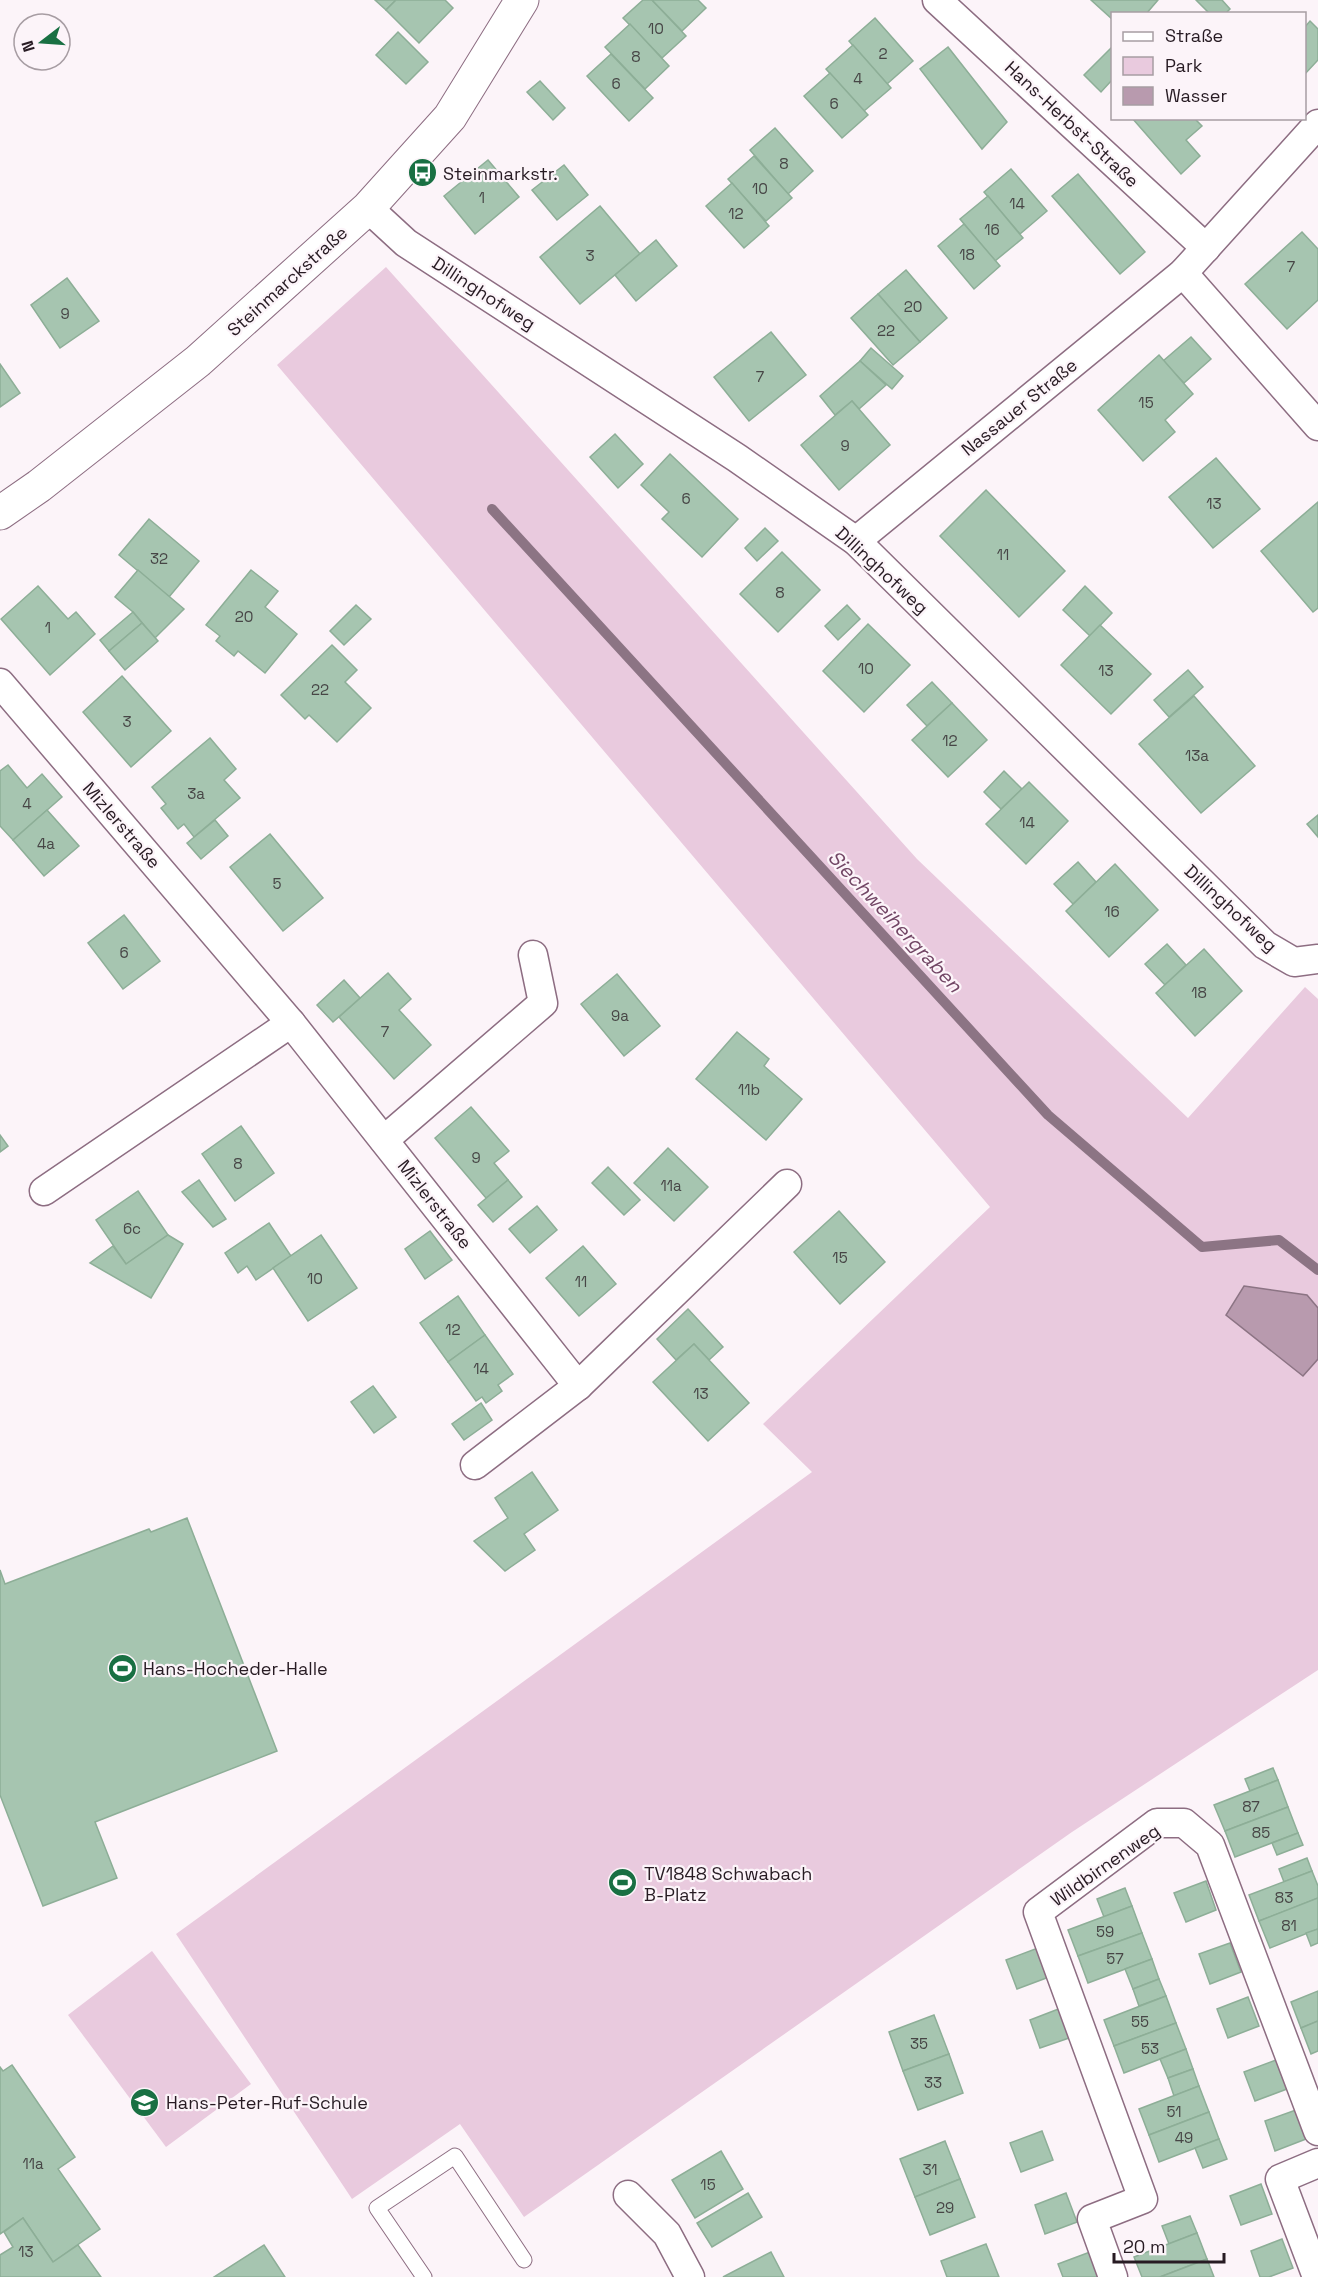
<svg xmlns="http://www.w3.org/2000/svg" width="1318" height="2277" font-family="'Space Grotesk',sans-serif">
  <rect width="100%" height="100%" fill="#fcf4f9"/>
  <g fill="#e9cade">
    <polygon points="386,267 917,859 1188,1118 1305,987 1318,999 1318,1670 1072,1832 524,2217 460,2124 352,2199 176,1934 812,1472 763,1424 990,1207 277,365"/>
    <polygon points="152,1951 251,2084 166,2147 68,2015"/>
  </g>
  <polygon fill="#b89aae" stroke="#8c7484" stroke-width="1.5" points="1244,1286 1307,1295 1318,1308 1318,1359 1303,1376 1226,1315"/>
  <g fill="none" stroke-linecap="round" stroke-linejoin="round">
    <polyline stroke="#8c7484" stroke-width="10" points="492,509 1048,1115 1202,1247 1279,1240 1318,1270"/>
  </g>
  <g fill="#a6c5b0" stroke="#8dae97" stroke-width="1.5">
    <polygon points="375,0 396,0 386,10"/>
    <polygon points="396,0 445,0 453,8 419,43 386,10"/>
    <polygon points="643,0 652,0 686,36 662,58 623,18"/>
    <polygon points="652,0 698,0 706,8 682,31"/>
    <polygon points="1091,0 1158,0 1146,14 1112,14 1112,19"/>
    <polygon points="1196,0 1222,0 1230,9 1225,14 1210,14"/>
    <polygon points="875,18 913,61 887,84 849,41"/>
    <polygon points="1310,21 1318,29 1318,60 1305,74 1304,28"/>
    <polygon points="630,24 669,66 645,89 605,47"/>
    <polygon points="398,32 428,62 406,84 376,55"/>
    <polygon points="853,45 891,88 864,111 826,69"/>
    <polygon points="948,47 1007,122 982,149 920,69"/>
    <polygon points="1112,47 1112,80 1101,92 1084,75"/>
    <polygon points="611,54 653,98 629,121 587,76"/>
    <polygon points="830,73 868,115 842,138 804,96"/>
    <polygon points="540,81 565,108 553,120 527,92"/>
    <polygon points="1132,118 1194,118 1202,126 1186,140 1200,156 1181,174"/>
    <polygon points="775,128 813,171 788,194 750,150"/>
    <polygon points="754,156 792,198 766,221 728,179"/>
    <polygon points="488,160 519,197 475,234 444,196"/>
    <polygon points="564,165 588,195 557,220 532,190"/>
    <polygon points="1011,169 1047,211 1020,234 984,192"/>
    <polygon points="1078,174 1145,252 1120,274 1052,196"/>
    <polygon points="732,183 769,226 744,248 706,206"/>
    <polygon points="988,196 1023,238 995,261 960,219"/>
    <polygon points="600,206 640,254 580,304 540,257"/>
    <polygon points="964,224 1000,266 974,289 938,246"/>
    <polygon points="1302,232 1318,249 1318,300 1287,329 1245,284"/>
    <polygon points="656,240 677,266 636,301 615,275"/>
    <polygon points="906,270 947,318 920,342 878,294"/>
    <polygon points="67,278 99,321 60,348 31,305"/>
    <polygon points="878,294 920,342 893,365 851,318"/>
    <polygon points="771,332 806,375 749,421 714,377"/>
    <polygon points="1191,337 1211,359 1184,383 1163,361"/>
    <polygon points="871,348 903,376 892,389 860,361"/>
    <polygon points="1159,355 1193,394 1165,420 1175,432 1143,461 1098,410"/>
    <polygon points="860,361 886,385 859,409 852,401 835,415 820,396"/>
    <polygon points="0,364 20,393 0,407"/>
    <polygon points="852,401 890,445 839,490 801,445"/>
    <polygon points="615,434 643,464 618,488 590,457"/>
    <polygon points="670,454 738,519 702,557 662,519 669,512 641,485"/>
    <polygon points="1216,458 1260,509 1213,548 1169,497"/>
    <polygon points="986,490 1065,571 1019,617 940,536"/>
    <polygon points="1318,502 1318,608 1313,612 1261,551"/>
    <polygon points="149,519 199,561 169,597 119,555"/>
    <polygon points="765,528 778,541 757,561 745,548"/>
    <polygon points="782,552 820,590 778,632 740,594"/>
    <polygon points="138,570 184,609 155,638 133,612 115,597"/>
    <polygon points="251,570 278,591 265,607 297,634 265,673 238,651 234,656 216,641 220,636 206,625"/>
    <polygon points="38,586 68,619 76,612 95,634 50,675 1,619"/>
    <polygon points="1085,586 1112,613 1090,636 1063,610"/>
    <polygon points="356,605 371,619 344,645 330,631"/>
    <polygon points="847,605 860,619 838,640 825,626"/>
    <polygon points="133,612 142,623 109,651 100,640"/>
    <polygon points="142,623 158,641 125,670 109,651"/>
    <polygon points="868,624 910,665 864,712 823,671"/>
    <polygon points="1100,625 1151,674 1111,714 1061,665"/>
    <polygon points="332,645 357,670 345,682 371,708 337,742 309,715 305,719 281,695"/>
    <polygon points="1188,670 1203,687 1169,717 1154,700"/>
    <polygon points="122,676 171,731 131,767 83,712"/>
    <polygon points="932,682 952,703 927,726 907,705"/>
    <polygon points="1194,696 1255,766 1201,813 1139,744"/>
    <polygon points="952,703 987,740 948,777 912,740"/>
    <polygon points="210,738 236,769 224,780 240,798 194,837 184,824 178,829 161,808 166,804 152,787"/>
    <polygon points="8,765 27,788 42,774 62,797 13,840 0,826 0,771"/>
    <polygon points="1004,771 1022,789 1001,809 984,792"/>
    <polygon points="1029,782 1068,821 1026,864 986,824"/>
    <polygon points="47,810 79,846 44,876 13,840"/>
    <polygon points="1318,815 1318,837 1307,824"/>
    <polygon points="215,820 228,836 201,859 187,843"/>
    <polygon points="270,834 323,898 283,931 230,867"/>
    <polygon points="1078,862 1096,882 1073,904 1054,884"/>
    <polygon points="1115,864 1158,910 1109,957 1066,911"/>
    <polygon points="124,915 160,961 123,989 88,943"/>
    <polygon points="1167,944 1186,965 1165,985 1145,964"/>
    <polygon points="1204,949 1242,991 1195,1036 1156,993"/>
    <polygon points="388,973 411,999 399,1010 431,1045 394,1079 339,1017"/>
    <polygon points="617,974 660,1026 624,1056 581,1004"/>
    <polygon points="344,980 360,998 333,1022 317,1005"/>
    <polygon points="737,1032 769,1059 764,1066 802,1099 766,1140 696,1079"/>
    <polygon points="471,1107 509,1151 494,1163 508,1180 486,1198 435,1138"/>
    <polygon points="241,1126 274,1173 235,1201 202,1154"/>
    <polygon points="0,1135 8,1146 0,1152"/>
    <polygon points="668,1148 708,1187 674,1221 634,1183"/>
    <polygon points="608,1167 640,1200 624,1215 592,1183"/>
    <polygon points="199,1180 226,1219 213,1227 182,1192"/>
    <polygon points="508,1180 522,1197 493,1222 478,1205"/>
    <polygon points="138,1191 168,1235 126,1264 96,1220"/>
    <polygon points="537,1206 557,1230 530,1253 509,1229"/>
    <polygon points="839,1211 885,1262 840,1304 794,1252"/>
    <polygon points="269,1223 291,1256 256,1280 247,1266 238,1273 225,1253"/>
    <polygon points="430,1231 452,1260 425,1279 405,1249"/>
    <polygon points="168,1235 183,1244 151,1298 90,1263 113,1246 126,1264"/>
    <polygon points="321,1235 357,1288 308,1321 273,1268"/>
    <polygon points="583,1246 616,1284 579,1316 546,1278"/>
    <polygon points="458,1296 485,1335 448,1362 420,1323"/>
    <polygon points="688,1309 723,1347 709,1360 694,1344 676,1360 657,1339"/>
    <polygon points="485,1335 513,1374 498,1385 502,1391 486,1403 482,1397 476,1401 448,1362"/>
    <polygon points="694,1344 749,1403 708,1441 653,1382"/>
    <polygon points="373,1386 396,1417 374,1433 351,1402"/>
    <polygon points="481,1403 492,1420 464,1440 452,1424"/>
    <polygon points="532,1472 558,1510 524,1534 535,1550 505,1571 474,1541 508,1518 495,1498"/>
    <polygon points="187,1518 277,1751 95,1822 117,1878 43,1906 0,1795 0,1570 5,1584 149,1529 151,1532"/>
    <polygon points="1273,1768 1278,1780 1250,1791 1245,1779"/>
    <polygon points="1278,1780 1288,1807 1225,1831 1214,1805"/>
    <polygon points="1288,1807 1298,1833 1235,1857 1225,1831"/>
    <polygon points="1298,1833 1303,1845 1277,1855 1272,1843"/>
    <polygon points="1307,1858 1312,1871 1284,1882 1279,1869"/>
    <polygon points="1312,1871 1318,1886 1318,1898 1259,1921 1249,1895"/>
    <polygon points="1206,1881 1216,1910 1186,1922 1174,1893"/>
    <polygon points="1125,1888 1132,1906 1104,1917 1097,1899"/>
    <polygon points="1318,1898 1318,1929 1270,1948 1259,1921"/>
    <polygon points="1132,1906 1142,1933 1078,1956 1068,1930"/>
    <polygon points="1318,1929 1318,1943 1311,1946 1306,1933"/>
    <polygon points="1142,1933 1152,1959 1088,1983 1078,1956"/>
    <polygon points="1230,1943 1241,1972 1210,1984 1199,1954"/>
    <polygon points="1038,1948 1049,1977 1017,1989 1006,1960"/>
    <polygon points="1152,1959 1159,1979 1133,1989 1125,1969"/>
    <polygon points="1159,1979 1166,1996 1139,2006 1133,1989"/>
    <polygon points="1318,1991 1318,2021 1301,2028 1291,2002"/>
    <polygon points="1166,1996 1176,2023 1114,2046 1104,2020"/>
    <polygon points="1248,1997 1259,2026 1228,2038 1217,2009"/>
    <polygon points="1061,2008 1072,2037 1040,2048 1030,2020"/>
    <polygon points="934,2015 949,2054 903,2071 889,2032"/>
    <polygon points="1318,2021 1318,2051 1311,2054 1301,2028"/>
    <polygon points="1176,2023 1186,2049 1124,2073 1114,2046"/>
    <polygon points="1186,2049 1193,2069 1168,2078 1160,2059"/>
    <polygon points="949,2054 963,2093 918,2110 903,2071"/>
    <polygon points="1276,2060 1287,2089 1255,2101 1244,2072"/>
    <polygon points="12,2065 75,2157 58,2169 100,2229 53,2262 23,2218 0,2234 0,2067 3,2071"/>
    <polygon points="1193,2069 1199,2086 1174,2096 1168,2078"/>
    <polygon points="1199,2086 1209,2112 1149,2135 1139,2109"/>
    <polygon points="1296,2110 1306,2139 1275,2151 1265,2121"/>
    <polygon points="1209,2112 1219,2139 1159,2162 1149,2135"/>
    <polygon points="1042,2131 1053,2160 1021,2172 1010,2143"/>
    <polygon points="1219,2139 1227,2159 1203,2168 1195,2148"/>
    <polygon points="945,2141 960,2179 915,2197 900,2159"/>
    <polygon points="721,2151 743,2189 695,2218 672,2180"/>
    <polygon points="960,2179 975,2217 930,2235 915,2197"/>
    <polygon points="1261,2184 1272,2214 1241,2225 1230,2196"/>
    <polygon points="748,2193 762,2217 712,2247 697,2223"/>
    <polygon points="1066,2193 1077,2222 1045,2234 1035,2205"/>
    <polygon points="1190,2216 1197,2233 1169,2244 1162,2226"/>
    <polygon points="23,2218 53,2262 78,2245 101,2277 0,2277 0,2255 13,2247 4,2232"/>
    <polygon points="1197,2233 1207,2259 1160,2277 1142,2277 1134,2257"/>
    <polygon points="1282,2239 1293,2268 1269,2277 1260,2277 1251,2251"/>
    <polygon points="986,2244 999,2277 947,2277 941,2261"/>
    <polygon points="264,2245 285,2277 214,2277"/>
    <polygon points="771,2252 784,2277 723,2277"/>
    <polygon points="1090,2252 1098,2277 1063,2277 1058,2264"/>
    <polygon points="1207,2259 1214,2277 1160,2277"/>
  </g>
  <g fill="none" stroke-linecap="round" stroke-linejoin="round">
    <defs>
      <polyline id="lane" points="424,2277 377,2208 455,2156 524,2260"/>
      <g id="street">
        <polyline points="937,0 1206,248"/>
        <polyline points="368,208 406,243 737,458 856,541 1265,945 1294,962 1318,959"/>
        <polyline points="1183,273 1318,426"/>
        <polyline points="856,541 1183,273 1318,124"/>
        <polyline points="0,683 291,1023 578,1386"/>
        <polyline points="384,1140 543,1003 533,955"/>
        <polyline points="44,1191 291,1023"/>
        <polyline points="475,1465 578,1386 787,1184"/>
        <polyline points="628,2195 667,2234 690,2277"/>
        <polyline points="1113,2277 1092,2219 1143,2199 1038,1912 1157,1823 1184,1823 1210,1845 1318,2131"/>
        <polyline points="1317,2277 1280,2179 1318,2163"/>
      </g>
      <polyline id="secondary" points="0,513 39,486 198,361 368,208 450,117 522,0"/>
    </defs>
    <use href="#lane" stroke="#8d6d82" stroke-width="17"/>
    <use href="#street" stroke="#8d6d82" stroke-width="31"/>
    <use href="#secondary" stroke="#8d6d82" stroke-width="35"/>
    <use href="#lane" stroke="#fff" stroke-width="15"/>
    <use href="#street" stroke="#fff" stroke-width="28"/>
    <use href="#secondary" stroke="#fff" stroke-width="33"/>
  </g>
  <defs>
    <symbol id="bus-disc" viewBox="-11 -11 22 22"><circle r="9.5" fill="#197043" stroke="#fcf4f9"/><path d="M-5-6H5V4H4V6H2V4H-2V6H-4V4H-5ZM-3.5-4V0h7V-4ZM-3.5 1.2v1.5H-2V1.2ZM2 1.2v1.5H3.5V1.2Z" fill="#fff"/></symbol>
    <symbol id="stadium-disc" viewBox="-11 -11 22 22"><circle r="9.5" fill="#197043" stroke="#fcf4f9"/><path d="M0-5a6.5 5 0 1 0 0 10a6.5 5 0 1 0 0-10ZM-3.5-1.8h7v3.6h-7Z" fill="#fff"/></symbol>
    <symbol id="school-disc" viewBox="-11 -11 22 22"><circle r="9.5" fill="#197043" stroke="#fcf4f9"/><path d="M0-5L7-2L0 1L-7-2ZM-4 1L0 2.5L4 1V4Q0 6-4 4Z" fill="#fff"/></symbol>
  </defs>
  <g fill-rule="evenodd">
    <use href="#bus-disc" x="406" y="156" width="33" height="33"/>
    <use href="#stadium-disc" x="106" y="1652" width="33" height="33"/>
    <use href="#stadium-disc" x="606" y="1866" width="33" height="33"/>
    <use href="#school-disc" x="128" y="2086" width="33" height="33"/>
  </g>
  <g text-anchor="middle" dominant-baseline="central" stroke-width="4.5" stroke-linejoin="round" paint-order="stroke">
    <g font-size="15" fill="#474646">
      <text x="656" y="28">10</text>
      <text x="883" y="53">2</text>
      <text x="636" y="56">8</text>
      <text x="858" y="78">4</text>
      <text x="616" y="83">6</text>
      <text x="834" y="103">6</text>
      <text x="784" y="163">8</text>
      <text x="760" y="188">10</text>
      <text x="482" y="197">1</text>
      <text x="1017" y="203">14</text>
      <text x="736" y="213">12</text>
      <text x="992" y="229">16</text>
      <text x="967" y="254">18</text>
      <text x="590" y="255">3</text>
      <text x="1291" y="266">7</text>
      <text x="913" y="306">20</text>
      <text x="65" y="313">9</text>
      <text x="886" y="330">22</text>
      <text x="760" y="376">7</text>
      <text x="1146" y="402">15</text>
      <text x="845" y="445">9</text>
      <text x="686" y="498">6</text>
      <text x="1214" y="503">13</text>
      <text x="1003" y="554">11</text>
      <text x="159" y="558">32</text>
      <text x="780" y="592">8</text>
      <text x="244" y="616">20</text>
      <text x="48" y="627">1</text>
      <text x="866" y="668">10</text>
      <text x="1106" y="670">13</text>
      <text x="320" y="689">22</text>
      <text x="127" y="721">3</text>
      <text x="950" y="740">12</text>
      <text x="1197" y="755">13a</text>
      <text x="196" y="793">3a</text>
      <text x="27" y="803">4</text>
      <text x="1027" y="822">14</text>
      <text x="46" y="843">4a</text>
      <text x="277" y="883">5</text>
      <text x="1112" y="911">16</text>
      <text x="124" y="952">6</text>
      <text x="1199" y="992">18</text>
      <text x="620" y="1015">9a</text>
      <text x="385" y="1031">7</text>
      <text x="749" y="1089">11b</text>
      <text x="476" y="1157">9</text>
      <text x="238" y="1163">8</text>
      <text x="671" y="1185">11a</text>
      <text x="132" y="1228">6c</text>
      <text x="840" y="1257">15</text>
      <text x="315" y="1278">10</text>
      <text x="581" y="1281">11</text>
      <text x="453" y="1329">12</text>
      <text x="481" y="1368">14</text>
      <text x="701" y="1393">13</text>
      <text x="1251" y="1806">87</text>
      <text x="1261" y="1832">85</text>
      <text x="1284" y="1897">83</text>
      <text x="1289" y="1925">81</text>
      <text x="1105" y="1931">59</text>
      <text x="1115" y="1958">57</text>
      <text x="1140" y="2021">55</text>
      <text x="919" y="2043">35</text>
      <text x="1150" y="2048">53</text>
      <text x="933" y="2082">33</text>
      <text x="1174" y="2111">51</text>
      <text x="1184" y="2137">49</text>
      <text x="33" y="2163">11a</text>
      <text x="930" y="2169">31</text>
      <text x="708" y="2184">15</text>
      <text x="945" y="2207">29</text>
      <text x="26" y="2251">13</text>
    </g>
    <g font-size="18" fill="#271b23" stroke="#fcf4f9">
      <text transform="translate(1072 124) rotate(43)">Hans-Herbst-Straße</text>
      <text transform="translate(287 281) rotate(-42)">Steinmarckstraße</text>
      <text transform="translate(484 293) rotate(33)">Dillinghofweg</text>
      <text transform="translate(1019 407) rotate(-39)">Nassauer Straße</text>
      <text transform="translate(882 570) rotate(43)">Dillinghofweg</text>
      <text transform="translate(122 825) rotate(49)">Mizlerstraße</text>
      <text transform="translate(1231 908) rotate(43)">Dillinghofweg</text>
      <text transform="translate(435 1204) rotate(52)">Mizlerstraße</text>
      <text transform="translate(1105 1865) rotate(-35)">Wildbirnenweg</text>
    </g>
    <g font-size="18" fill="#271b23" stroke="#fcf4f9" text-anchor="start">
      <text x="443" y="173">Steinmarkstr.</text>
      <text x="143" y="1668">Hans-Hocheder-Halle</text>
      <text x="644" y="1873">TV1848 Schwabach<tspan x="644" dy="21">B-Platz</tspan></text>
      <text x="166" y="2102">Hans-Peter-Ruf-Schule</text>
    </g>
    <g font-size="20" font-style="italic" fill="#724665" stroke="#fcf4f9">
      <text transform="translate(895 921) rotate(47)">Siechweihergraben</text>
    </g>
  </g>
  <rect x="1111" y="12" width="195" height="108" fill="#fcf4f9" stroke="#a79da3" stroke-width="1.5"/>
  <rect x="1123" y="32" width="30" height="9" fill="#ffffff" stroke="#a79da3" stroke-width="1.5"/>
  <text x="1165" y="42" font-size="18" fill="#271b23">Straße</text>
  <rect x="1123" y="57" width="30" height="18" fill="#e9cade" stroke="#a79da3" stroke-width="1.5"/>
  <text x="1165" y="72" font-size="18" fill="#271b23">Park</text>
  <rect x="1123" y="87" width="30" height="18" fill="#b89aae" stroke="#a79da3" stroke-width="1.5"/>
  <text x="1165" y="102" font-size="18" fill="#271b23">Wasser</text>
  <g transform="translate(42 42) rotate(253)"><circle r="28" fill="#fcf4f9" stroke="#a79da3" stroke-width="1.5"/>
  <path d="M0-4.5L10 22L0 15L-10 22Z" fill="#197043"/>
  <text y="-9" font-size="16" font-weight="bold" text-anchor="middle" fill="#271b23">N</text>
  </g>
  <path d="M1114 2253v9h110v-9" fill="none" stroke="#271b23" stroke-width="3"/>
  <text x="1123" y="2253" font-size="18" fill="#271b23" stroke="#fcf4f9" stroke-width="4.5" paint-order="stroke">20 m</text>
</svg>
